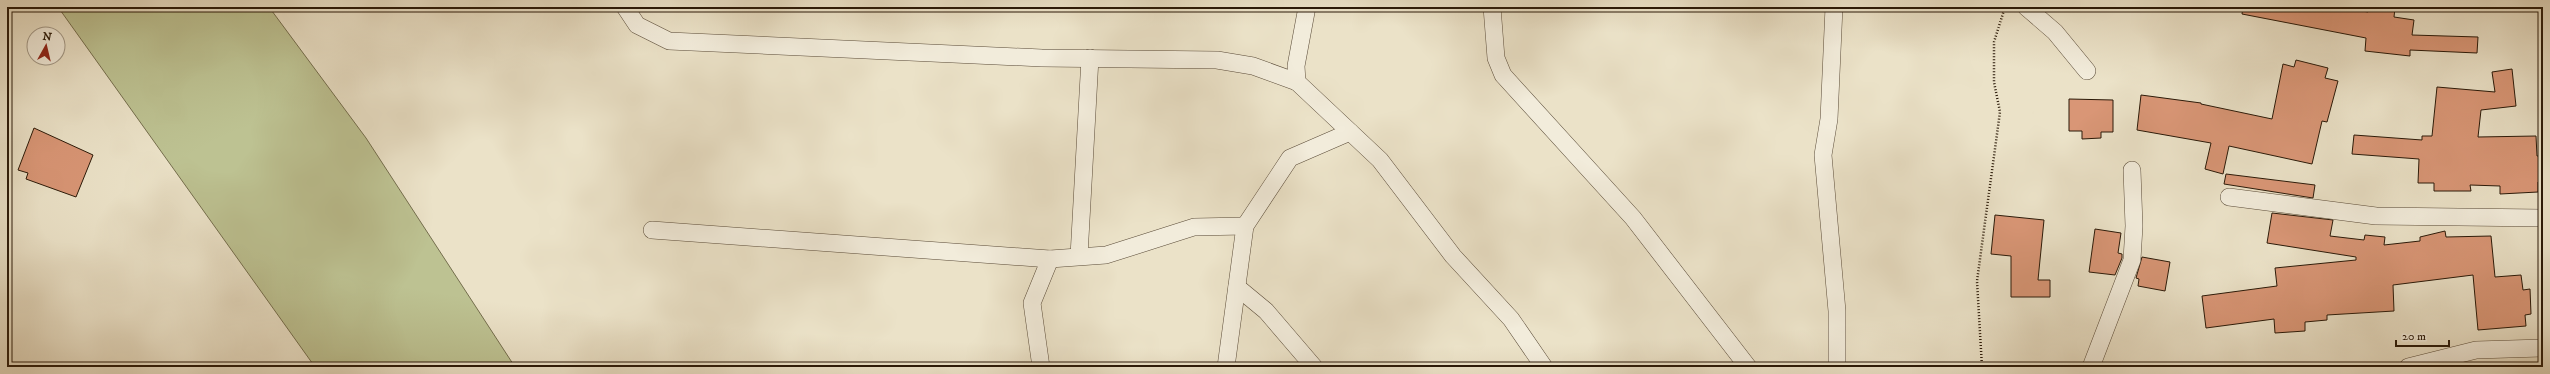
<svg xmlns="http://www.w3.org/2000/svg" width="2550" height="374" font-family="'IM FELL DW Pica',serif">
  <rect width="100%" height="100%" fill="#ebe2c8"/>
  <filter id="stains"><feTurbulence type="fractalNoise" baseFrequency=".005" numOctaves="4"/><feColorMatrix values="0 0 0 0 .2 0 0 0 0 .09 0 0 0 0 .02 0 0 0 .5 -.17"/></filter>
  <radialGradient id="worn" r=".72"><stop offset=".6" stop-color="#630" stop-opacity="0"/><stop offset="1" stop-color="#630" stop-opacity=".3"/></radialGradient>
  <polygon fill="#bdc292" stroke="#746e4d" points="58,7 269,7 366,138 515,367 315,367"/>
  <g fill="#d99676" stroke="#2a1908">
    <polygon points="2243,7 2339,7 2368,12 2368,7 2395,8 2394,17 2414,20 2412,35 2478,37 2477,53 2410,50 2410,56 2365,51 2366,38 2242,14"/>
    <polygon points="2296,60 2328,68 2325,78 2338,81 2327,122 2322,121 2312,164 2229,146 2223,174 2205,169 2211,143 2137,130 2141,95 2201,103 2201,104 2272,119 2283,64 2294,67"/>
    <polygon points="2512,69 2516,106 2481,110 2478,137 2536,136 2537,156 2543,156 2543,183 2538,182 2538,192 2500,194 2500,186 2470,185 2471,191 2434,191 2434,183 2418,183 2419,159 2352,154 2354,135 2422,140 2422,136 2432,136 2437,87 2495,92 2492,72"/>
    <polygon points="2069,99 2113,100 2113,132 2101,132 2101,138 2082,139 2082,131 2069,131"/>
    <polygon points="34,128 93,155 76,197 26,179 28,173 18,170"/>
    <polygon points="2226,174 2315,185 2313,198 2224,184"/>
    <polygon points="2272,213 2333,220 2330,236 2364,240 2365,235 2385,237 2384,245 2420,241 2420,237 2445,231 2446,237 2491,236 2495,277 2521,275 2523,290 2530,289 2531,314 2525,315 2526,326 2478,330 2473,275 2393,285 2394,311 2327,315 2327,320 2305,322 2305,331 2275,333 2274,319 2206,328 2202,296 2277,286 2275,268 2356,260 2356,257 2267,243"/>
    <polygon points="1995,215 2044,220 2038,280 2050,280 2050,297 2011,297 2011,256 1991,254"/>
    <polygon points="2095,229 2121,233 2118,253 2122,254 2122,258 2115,275 2089,272"/>
    <polygon points="2142,257 2170,262 2165,291 2138,286 2139,279 2136,278"/>
  </g>
  <g fill="none" stroke-linecap="round" stroke-linejoin="round">
    <defs>
      <g id="minor">
        <polyline points="625,7 637,25 669,41 1042,58 1217,60 1253,66 1297,82"/>
        <polyline points="1307,7 1296,66 1297,82 1380,160 1453,256 1511,319 1544,367"/>
        <polyline points="1492,7 1496,58 1503,75 1633,218 1748,367"/>
        <polyline points="1834,7 1829,119 1823,155 1837,311 1837,367"/>
        <polyline points="2026,7 2055,32 2087,71"/>
        <polyline points="2229,197 2376,216 2543,218"/>
        <polyline points="652,230 1050,259 1106,255 1194,227 1245,226"/>
        <polyline points="1079,256 1090,58"/>
        <polyline points="1237,287 1266,311 1314,367"/>
        <polyline points="1041,367 1032,303 1050,259"/>
        <polyline points="1226,367 1245,226 1290,158 1350,132"/>
        <polyline points="2091,367 2132,260 2134,226 2132,170"/>
        <polyline points="2408,367 2476,350 2543,348"/>
      </g>
    </defs>
    <use href="#minor" stroke="#5a4b38" stroke-width="18"/>
    <polyline stroke="#2a1908" stroke-width="2.5" stroke-dasharray="1 2" stroke-linecap="butt" points="1982,367 1977,281 2000,112 1994,82 1994,42 2005,7"/>
    <use href="#minor" stroke="#f2ecdb" stroke-width="17"/>
  </g>
  <rect width="2550" height="374" fill="none" stroke="#ebe2c8" stroke-width="24"/>
  <rect x="8" y="8" width="2534" height="358" fill="none" stroke="#2a1908" stroke-width="2"/>
  <rect x="12" y="12" width="2526" height="350" fill="none" stroke="#2a1908"/>
  <g transform="translate(46 46) rotate(8)"><circle r="19" fill="#f2ecdb" stroke="#a29887"/>
  <path d="M0-3L7 15L0 10L-7 15Z" fill="#8f2418"/>
  <text y="-6" font-size="11" font-weight="bold" text-anchor="middle" fill="#2a1908">N</text>
  </g>
  <path d="M2396 340v6h53v-6" fill="none" stroke="#2a1908" stroke-width="2"/>
  <text x="2402" y="340" font-size="12" fill="#2a1908" stroke="#f2ecdb" stroke-width="3" paint-order="stroke">20 m</text>
  <rect width="100%" height="100%" filter="url(#stains)"/>
  <rect width="100%" height="100%" fill="url(#worn)"/>
</svg>
